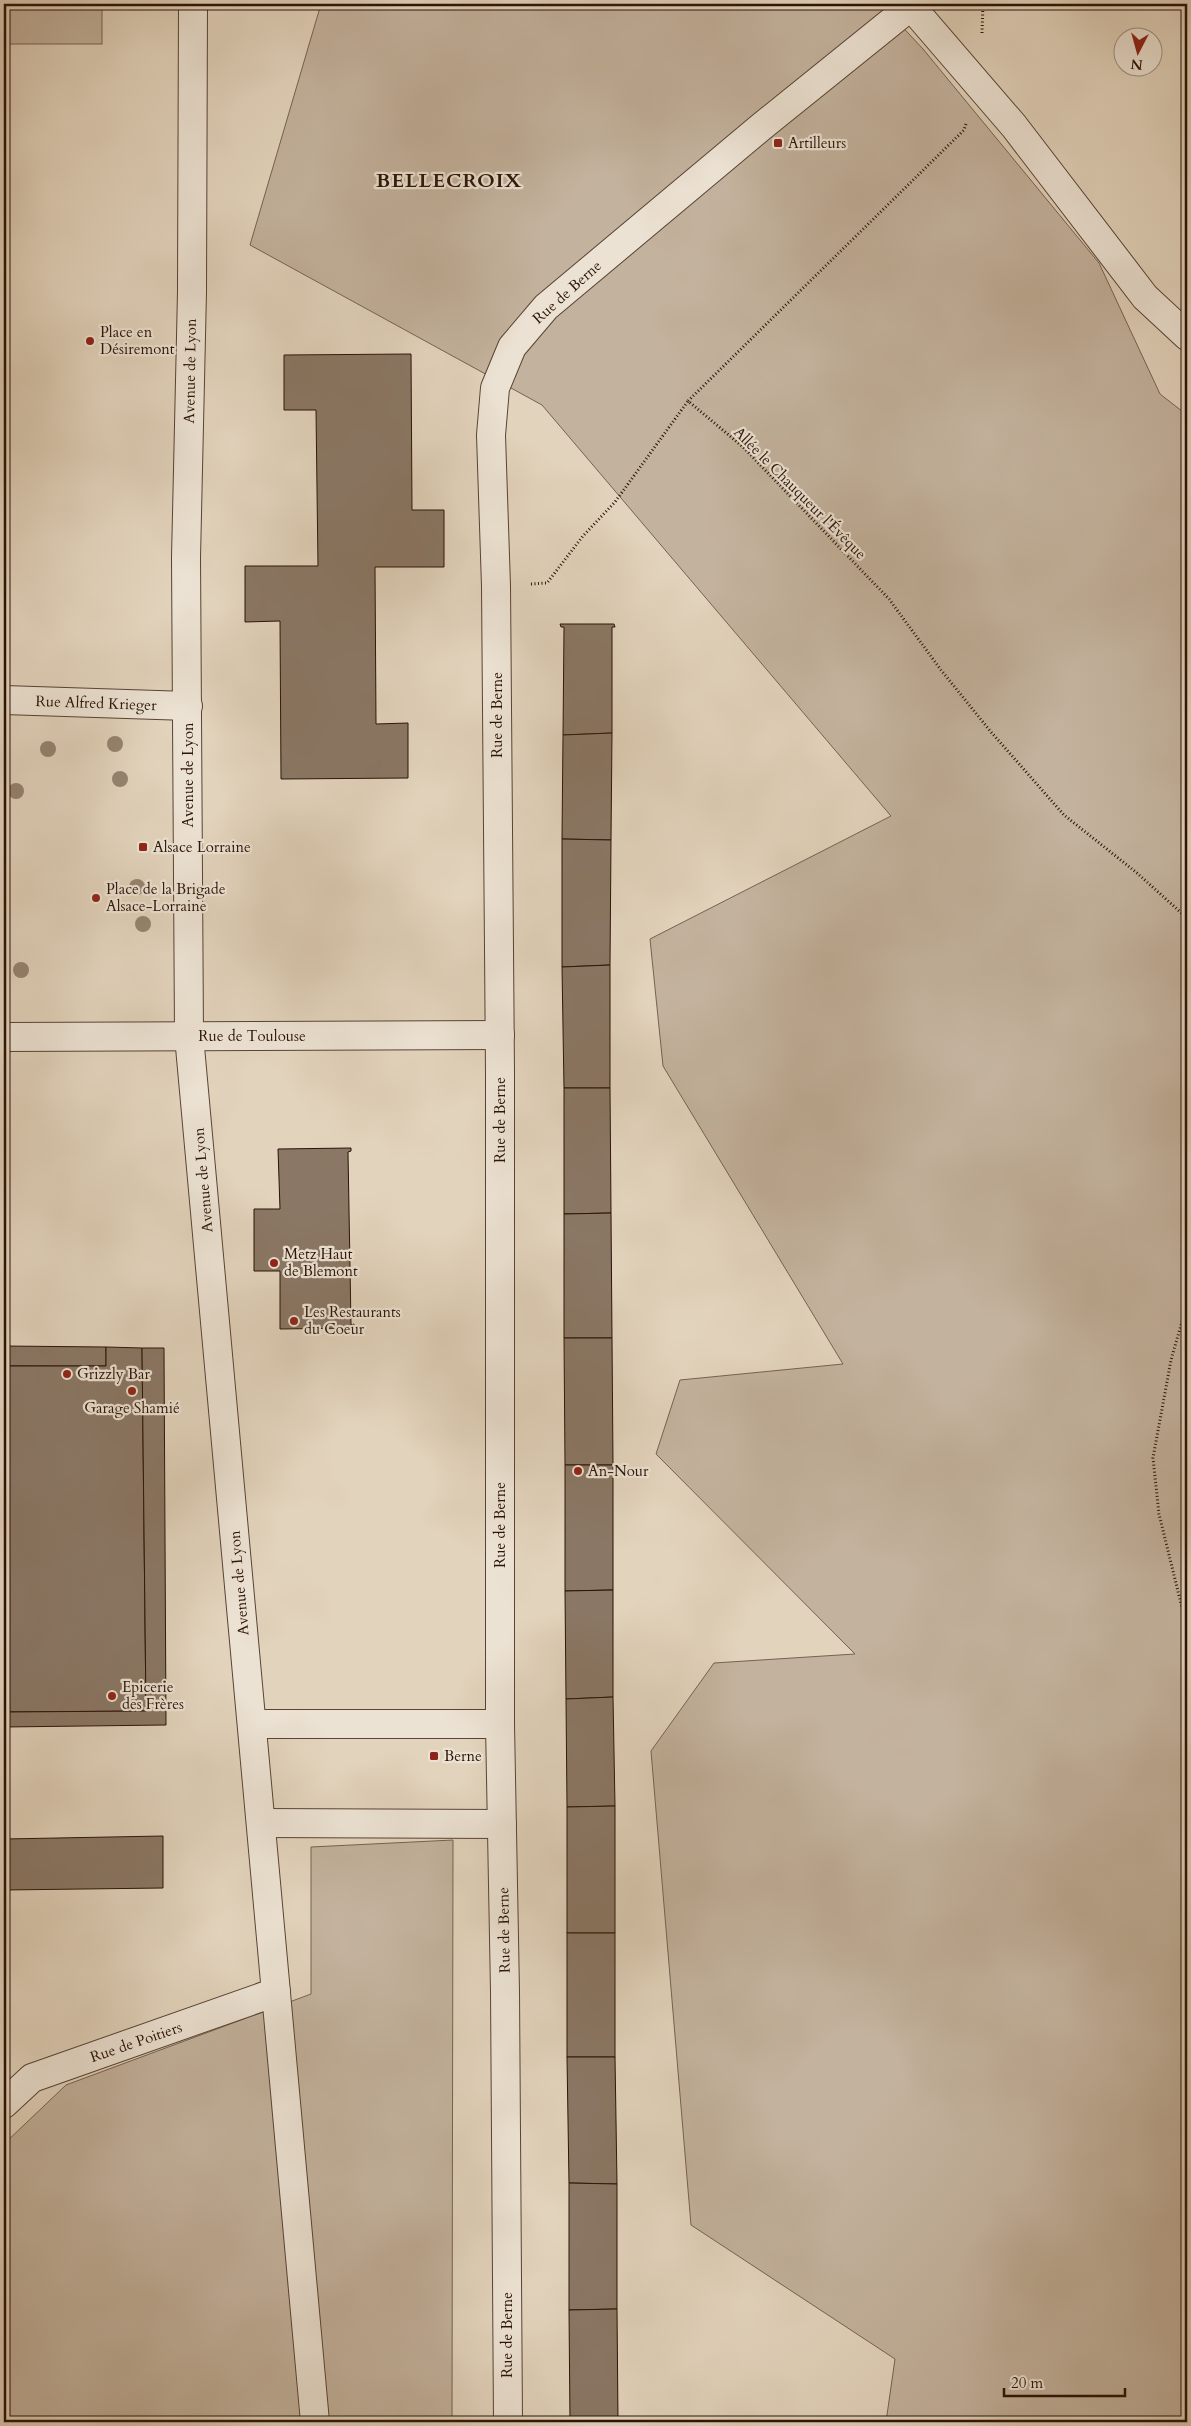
<svg xmlns="http://www.w3.org/2000/svg" width="1191" height="2426" font-family="Cardo,serif">
  <rect width="100%" height="100%" fill="#e2d3bc"/>
  <filter id="stains"><feTurbulence type="fractalNoise" baseFrequency=".004" numOctaves="4"/><feColorMatrix values="0 0 0 0 .2 0 0 0 0 .09 0 0 0 0 .02 0 0 0 .5 -.17"/></filter>
  <radialGradient id="worn" r=".72"><stop offset=".6" stop-color="#630" stop-opacity="0"/><stop offset="1" stop-color="#630" stop-opacity=".3"/></radialGradient>
  <g fill="#c3b29d" stroke="#766252">
    <rect x="9" y="4" width="93" height="40"/>
    <polygon points="321,4 881,4 923,49 1099,263 1160,394 1187,415 1187,2422 886,2422 895,2359 691,2225 651,1751 714,1663 855,1654 656,1454 680,1380 843,1364 663,1066 650,939 891,816 542,405 250,245"/>
    <polygon points="453,1840 452,2422 4,2422 4,2144 66,2085 311,1994 311,1847"/>
  </g>
  <g fill="#8a7765" stroke="#2a1307">
    <polygon points="411,354 412,510 444,510 444,567 375,567 376,724 408,723 408,778 281,779 280,621 245,622 245,566 318,566 316,410 284,410 284,355"/>
    <polygon points="560,624 614,624 615,627 612,627 612,733 563,735 564,627 561,627"/>
    <polygon points="612,733 611,840 562,839 563,735"/>
    <polygon points="562,839 611,840 610,965 562,967"/>
    <polygon points="610,965 610,1088 564,1088 562,967"/>
    <polygon points="564,1088 610,1088 611,1213 564,1214"/>
    <polygon points="351,1148 351,1151 348,1152 351,1325 354,1324 354,1328 280,1329 280,1271 254,1271 254,1209 280,1209 278,1149"/>
    <polygon points="611,1213 612,1338 564,1338 564,1214"/>
    <polygon points="564,1338 612,1338 613,1465 565,1465"/>
    <polygon points="4,1346 106,1347 106,1366 4,1366"/>
    <polygon points="106,1347 142,1348 146,1711 4,1712 4,1366 106,1366"/>
    <polygon points="142,1348 164,1348 166,1725 4,1727 4,1712 146,1711"/>
    <polygon points="565,1465 613,1465 613,1590 565,1591"/>
    <polygon points="613,1590 613,1697 566,1699 565,1591"/>
    <polygon points="613,1697 615,1806 567,1807 566,1699"/>
    <polygon points="615,1806 615,1933 567,1933 567,1807"/>
    <polygon points="163,1836 163,1888 4,1890 4,1839"/>
    <rect x="567" y="1933" width="48" height="124"/>
    <polygon points="567,2057 615,2057 617,2184 569,2183"/>
    <polygon points="569,2183 617,2184 617,2309 569,2310"/>
    <polygon points="617,2309 618,2422 570,2422 569,2310"/>
  </g>
  <g fill="none" stroke-linecap="round" stroke-linejoin="round">
    <defs>
      <g id="minor">
        <polyline points="193,4 192,292 186,558 189,1036 315,2422"/>
        <polyline points="909,4 1014,126 1145,297 1187,336"/>
        <polyline points="4,700 188,706"/>
        <polyline points="4,1037 500,1035"/>
        <polyline points="252,1724 500,1724"/>
        <polyline points="261,1823 502,1824"/>
        <polyline points="4,2104 32,2078 276,1992"/>
        <polyline points="508,2422 505,1991 500,1724 500,1072 496,586 491,435 495,388 512,347 546,307 761,127 911,6"/>
      </g>
    </defs>
    <use href="#minor" stroke="#584334" stroke-width="30"/>
    <g stroke="#2a1307" stroke-width="3" stroke-dasharray="1 2.5" stroke-linecap="butt">
      <polyline points="982,33 983,4"/>
      <polyline points="966,124 964,130 688,401 743,447 889,599 941,670 991,732 1064,815 1137,873 1187,918"/>
      <polyline points="531,584 547,583 583,536 615,502 688,401"/>
      <polyline points="1187,1304 1171,1360 1153,1458 1159,1514 1187,1628"/>
    </g>
    <use href="#minor" stroke="#ece2d3" stroke-width="28"/>
  </g>
  <g fill="#968471">
    <circle cx="115" cy="744" r="8"/>
    <circle cx="48" cy="749" r="8"/>
    <circle cx="120" cy="779" r="8"/>
    <circle cx="16" cy="791" r="8"/>
    <circle cx="137" cy="887" r="8"/>
    <circle cx="143" cy="924" r="8"/>
    <circle cx="21" cy="970" r="8"/>
  </g>
  <g fill="#8f2418" stroke="#ece2d3" stroke-width="2">
    <rect x="773" y="138" width="10" height="10" rx="2.5"/>
    <circle cx="90" cy="341" r="5"/>
    <rect x="138" y="842" width="10" height="10" rx="2.5"/>
    <circle cx="96" cy="898" r="5"/>
    <circle cx="274" cy="1263" r="5"/>
    <circle cx="294" cy="1321" r="5"/>
    <circle cx="67" cy="1374" r="5"/>
    <circle cx="132" cy="1391" r="5"/>
    <circle cx="578" cy="1471" r="5"/>
    <circle cx="112" cy="1696" r="5"/>
    <rect x="429" y="1751" width="10" height="10" rx="2.5"/>
  </g>
  <g text-anchor="middle" dominant-baseline="central" stroke-width="4.5" stroke-linejoin="round" paint-order="stroke">
    <g font-size="15" fill="#2a1307" stroke="#ece2d3" text-anchor="start">
      <text x="788" y="143">Artilleurs</text>
      <text x="100" y="332">Place en<tspan x="100" dy="17">Désiremont</tspan></text>
      <text x="153" y="847">Alsace Lorraine</text>
      <text x="106" y="889">Place de la Brigade<tspan x="106" dy="17">Alsace-Lorraine</tspan></text>
      <text x="284" y="1254">Metz Haut<tspan x="284" dy="17">de Blemont</tspan></text>
      <text x="304" y="1312">Les Restaurants<tspan x="304" dy="17">du Coeur</tspan></text>
      <text x="77" y="1374">Grizzly Bar</text>
      <text x="132" y="1408" text-anchor="middle">Garage Shamié</text>
      <text x="588" y="1471">An-Nour</text>
      <text x="122" y="1687">Epicerie<tspan x="122" dy="17">des Frères</tspan></text>
      <text x="444" y="1756">Berne</text>
    </g>
    <g font-size="15" fill="#2a1307" stroke="#ece2d3">
      <text transform="translate(567 292) rotate(-42)">Rue de Berne</text>
      <text transform="translate(190 371) rotate(-89)">Avenue de Lyon</text>
      <text transform="translate(800 493) rotate(45)">Allée le Chauqueur l'Évêque</text>
      <text transform="translate(96 703) rotate(2)">Rue Alfred Krieger</text>
      <text transform="translate(497 715) rotate(-90)">Rue de Berne</text>
      <text transform="translate(188 775) rotate(-90)">Avenue de Lyon</text>
      <text x="252" y="1036">Rue de Toulouse</text>
      <text transform="translate(500 1120) rotate(-90)">Rue de Berne</text>
      <text transform="translate(203 1180) rotate(-95)">Avenue de Lyon</text>
      <text transform="translate(500 1525) rotate(-90)">Rue de Berne</text>
      <text transform="translate(239 1583) rotate(-95)">Avenue de Lyon</text>
      <text transform="translate(504 1930) rotate(-91)">Rue de Berne</text>
      <text transform="translate(136 2042) rotate(-19)">Rue de Poitiers</text>
      <text transform="translate(507 2335) rotate(-90)">Rue de Berne</text>
    </g>
    <g font-size="20" font-weight="bold" letter-spacing="1" fill="#2a1307" stroke="#ece2d3">
      <text x="449" y="180">BELLECROIX</text>
    </g>
  </g>
  <rect width="1191" height="2426" fill="none" stroke="#e2d3bc" stroke-width="20"/>
  <rect x="5" y="5" width="1181" height="2416" fill="none" stroke="#2a1307" stroke-width="2.5"/>
  <rect x="10" y="10" width="1171" height="2406" fill="none" stroke="#2a1307"/>
  <g transform="translate(1138 52) rotate(186)"><circle r="24" fill="#ece2d3" stroke="#9e8f81"/>
  <path d="M0-4L9 19L0 12L-9 19Z" fill="#8f2418"/>
  <text y="-8" font-size="14" font-weight="bold" text-anchor="middle" fill="#2a1307">N</text>
  </g>
  <path d="M1004 2388v8h121v-8" fill="none" stroke="#2a1307" stroke-width="2.5"/>
  <text x="1011" y="2388" font-size="15" fill="#2a1307" stroke="#ece2d3" stroke-width="4" paint-order="stroke">20 m</text>
  <rect width="100%" height="100%" filter="url(#stains)"/>
  <rect width="100%" height="100%" fill="url(#worn)"/>
</svg>
